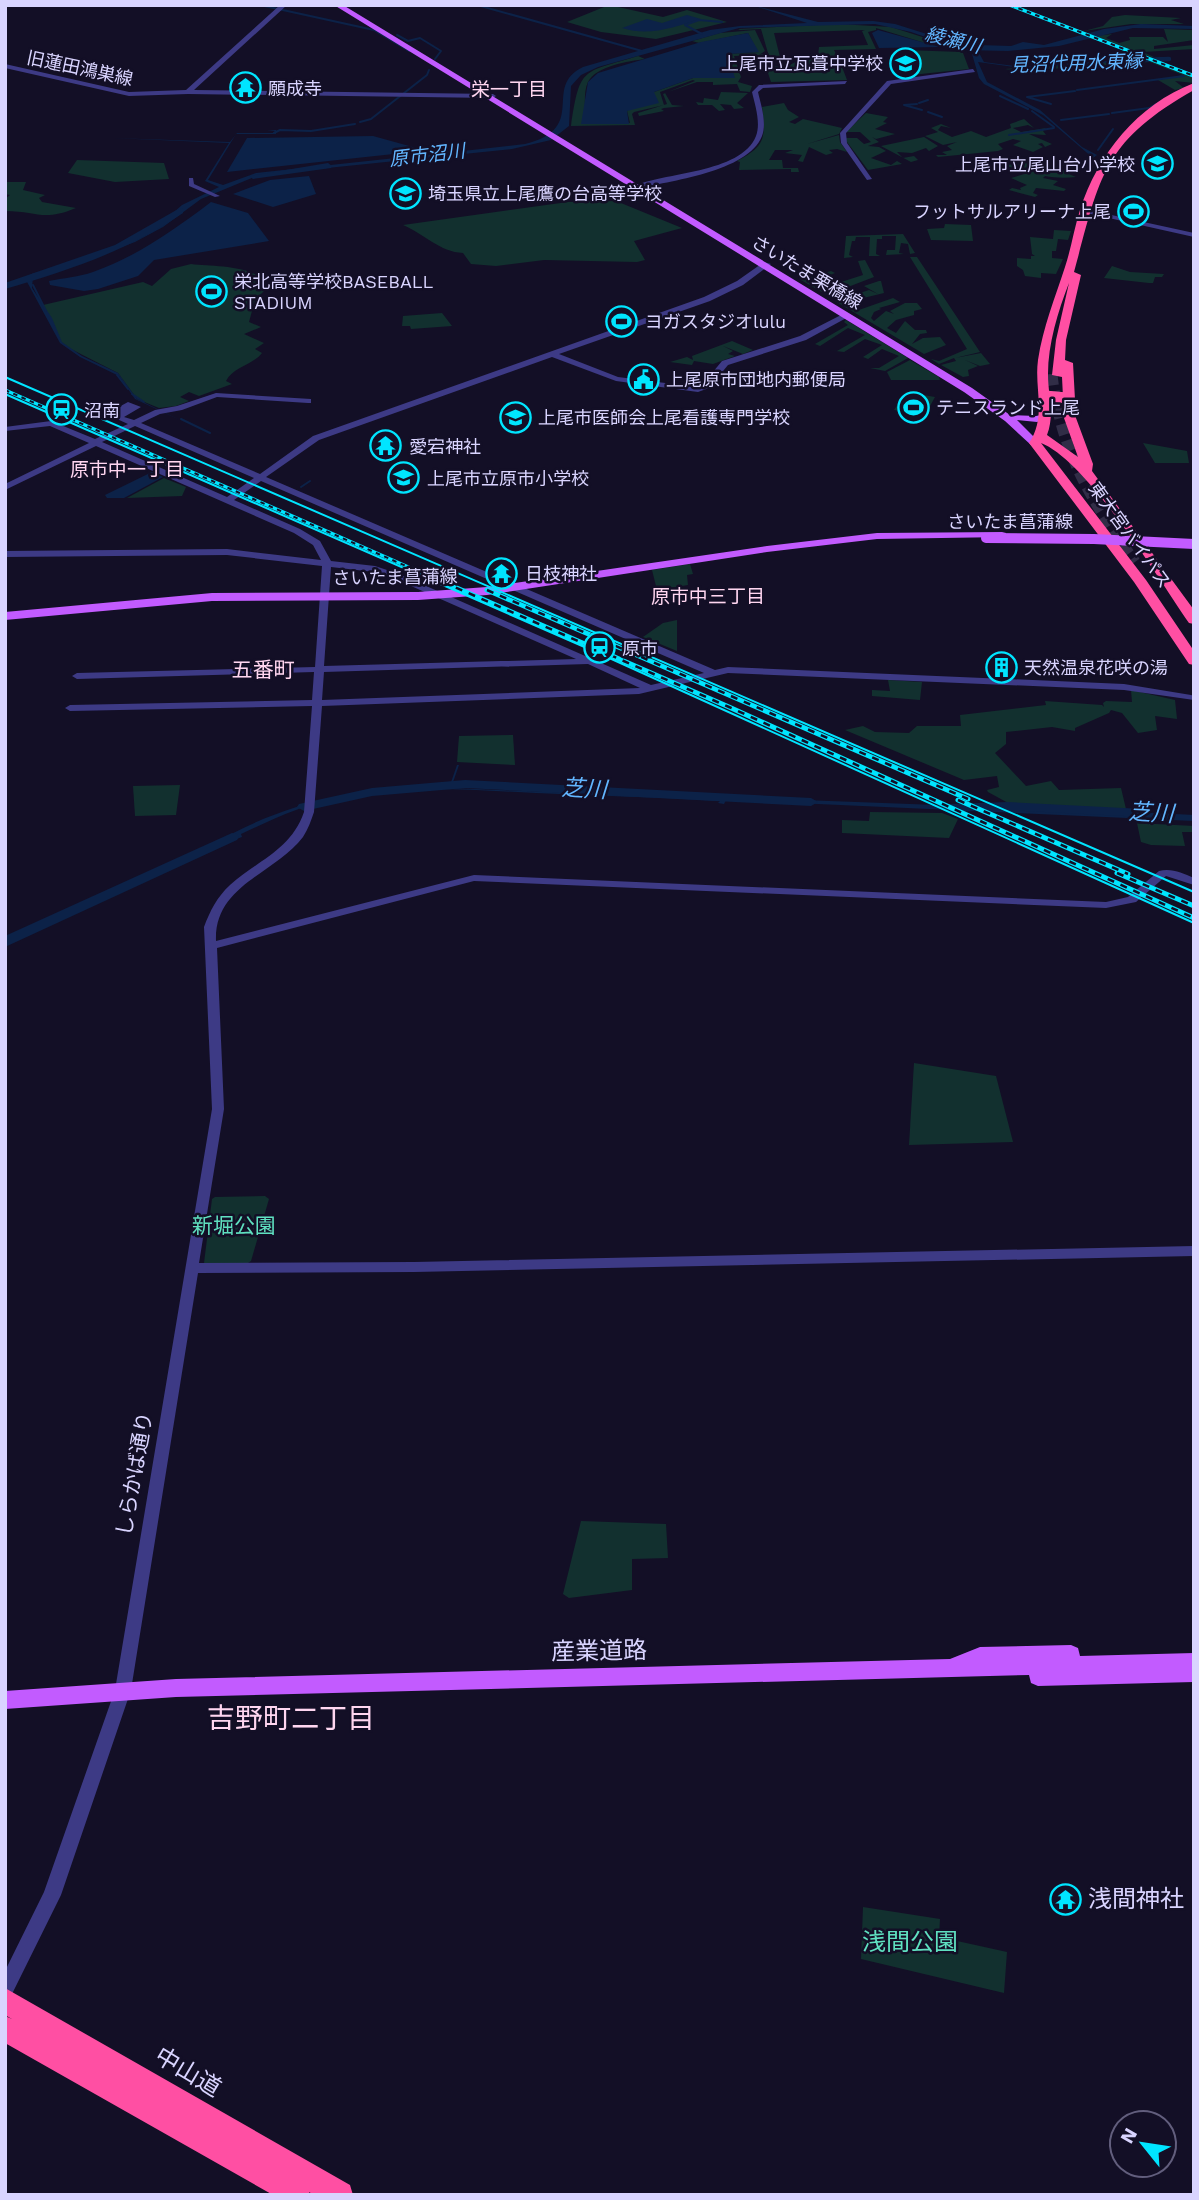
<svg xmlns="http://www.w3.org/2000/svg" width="1199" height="2200" font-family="'Work Sans','Noto Sans JP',sans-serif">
  <rect width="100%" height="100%" fill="#130f26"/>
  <g fill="#12302f">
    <polygon points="609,5 663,17 687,10 727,22 656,39 601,32 567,22"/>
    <polygon points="1125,15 1181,18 1171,20 1184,24 1131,24 1084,31 1103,26 1112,17"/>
    <path d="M838 24 891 27 963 50 925 43 876 28V30L868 32 876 49 834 50 838 58 830 60 839 59 847 80 771 82 766 67 790 65 799 60 797 58 818 56 819 47 868 45 862 31 865 30 774 33 780 57 740 60 739 57 758 55 734 56 741 77 738 82 752 86 750 92 740 91 737 84 713 85V82H697L665 93 672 105 684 106 664 108 661 109 664 111 639 116 638 113 667 104 663 94 695 81 693 80 660 92 664 105 634 112 632 114 635 125 571 126C580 66 582 73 638 56L645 59C629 61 596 66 588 82 584 90 585 102 585 111L630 123 627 111 654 92 693 78H734L727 54 758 52 748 33 699 43 692 41 720 33 755 30 765 51 759 55 768 53 761 29 740 30 738 29Z"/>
    <polygon points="1164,29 1194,30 1194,40 1154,46 1154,49 1194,45 1194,49 1143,52 1154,57 1151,57 1095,36 1112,34 1106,38 1119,43 1130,40 1129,37 1163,37 1168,42"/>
    <polygon points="905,50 961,52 963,53 969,69 911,75 899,53"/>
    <polygon points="1121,61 1154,61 1194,77 1194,83 1175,81 1184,88 1175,90 1158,80 1183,75 1150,62 1021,71 1005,69"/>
    <polygon points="721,92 748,93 737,103 744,108 734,109 731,105 720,104 725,110 719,111 712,105 698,105 696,102 703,103 704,98 718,100"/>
    <path d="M784 103 788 110 799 117 789 122 795 124 803 119 842 128 839 134 807 144 839 135 840 142 847 152 837 149 829 150 833 153 826 155 809 147 803 162 798 161 802 155 785 153 793 150H775L769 160H782L783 168H798L799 172H802H791V169L739 170 740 162 737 161C765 146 766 139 762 107Z"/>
    <polygon points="866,113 888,117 883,122 887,123 875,129 895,134 876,139 872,137 879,142 868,146 879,147 886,151 871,158 891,165 897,161 902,164 868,170 844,138 857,138 864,144 871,142 860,132 846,132"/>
    <polygon points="1024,119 1034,128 1028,125 1013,128 1021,132 1046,128 1043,131 1046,135 1029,134 1052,144 1045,147 1042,143 1038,144 1043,147 1033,152 1013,145 1021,141 1013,139 998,144 1003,149 998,151 938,157 936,155 947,155 942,152 952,150 947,146 957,142 943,145 925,136 938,132 931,128 941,124 951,128 941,126 938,130 952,137 971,131 986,137 1011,128 1010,124"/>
    <polygon points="924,137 938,146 929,151 926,148 912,153 897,152 903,158 914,156 918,160 911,162 881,146"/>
    <polygon points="77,160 164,163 169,179 115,182 68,173"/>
    <path d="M1014 162 1052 166 1057 163H1085L1059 166 1066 173 1076 177C1066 178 1055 178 1045 176L1043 178 1058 181 1053 185 1066 189 1064 191 1036 188 1033 193 1038 195 1035 197 1009 190 1012 188 1021 190 1020 188 1027 185 1011 178 1028 173 1004 165 1021 164Z"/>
    <path d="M5 182H26L23 190 45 195 39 198 42 202 76 208C42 222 38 211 5 211V199L10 195 5 194Z"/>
    <path d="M616 201 682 228 634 241 645 260 637 262 544 260 496 266 471 264 463 253C440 252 424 234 403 225L568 202Z"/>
    <polygon points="945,224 971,225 973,241 931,240 927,229 944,228"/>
    <polygon points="1054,230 1071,231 1068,240 1058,239 1056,251 1052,251 1052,258 1063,259 1056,274 1041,273 1041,278 1025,276 1023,270 1017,266 1017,258 1031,259 1031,256 1035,256 1032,254 1030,237 1053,239"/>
    <polygon points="903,234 915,253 910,254 908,244 901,243 899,253 904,254 886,255 887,250 895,250 896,236 882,236 882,239 877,239 876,254 880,256 869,256 870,237 856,237 855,241 852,241 849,255 853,257 844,258 846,236"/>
    <polygon points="910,257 917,257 980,352 955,358 981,353 990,364 980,366 965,360 978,366 968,370 969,376 963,377 941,365 956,361 954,358 939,364 931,359 939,361 967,349"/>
    <polygon points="865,260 874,277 827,295 801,280 831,271 835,273 810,283 819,289 863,275 858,261"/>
    <path d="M191 264C214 267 255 264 269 286L255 300 249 322 261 327 244 334 264 343 255 349 262 353C253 365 233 367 226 381L232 384 199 396 189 392 180 397 189 401 176 406 159 408 137 399 118 373 67 347 61 342 43 305 143 282 152 286 171 269Z"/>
    <polygon points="1112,266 1130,272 1164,274 1162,277 1155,277 1153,283 1149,283 1104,278"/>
    <polygon points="879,281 881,281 884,293 855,300 856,302 846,306 856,311 893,298 900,302 879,308 881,309 874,312 871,318 874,321 886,311 894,314 890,311 905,303 917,303 922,309 914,311 914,315 896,320 887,328 896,333 905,321 915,330 926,330 927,333 920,334 912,344 923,338 940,337 946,345 924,354 835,301 869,290 878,294 864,286"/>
    <polygon points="442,313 452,326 411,329 410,326 402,326 403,316"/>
    <polygon points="846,320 908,358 885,371 870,368 879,368 899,356 882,349 868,359 863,357 882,345 865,339 844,352 828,350 837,351 865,335 848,328 820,346 815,344 848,325 844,322"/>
    <polygon points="732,341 753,350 743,354 723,346 733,351 728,354 735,356 713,364 694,361 692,365 670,362 687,357 693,360 692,356"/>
    <polygon points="910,360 939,377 940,380 891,380 887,372"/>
    <polygon points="906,392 935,397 925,415 894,410"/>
    <polygon points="1143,443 1187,451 1189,463 1155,463"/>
    <polygon points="164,478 186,487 182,496 127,498"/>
    <polygon points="690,564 693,574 687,575 688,585 657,590 652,570"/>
    <polygon points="677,620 677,651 643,637 663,623"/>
    <polygon points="888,680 922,682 920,700 872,696 872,690 890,691"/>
    <polygon points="1131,690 1175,700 1177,719 1155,716 1157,730 1138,733 1122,713 1111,710 1109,713 1075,728 1075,731 1052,727 1006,732 1006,744 995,753 1026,786 1051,781 1059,790 1121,788 1126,809 1010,804 988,792 987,790 999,787 997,776 964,780 845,730 863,726 875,732 909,733 917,726 961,726 960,715 1046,705 1045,701 1102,705 1104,707 1103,703 1106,701 1132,702"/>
    <polygon points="513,735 515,765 457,762 459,736"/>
    <polygon points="180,785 176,815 135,816 133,786"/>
    <polygon points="870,812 942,813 958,819 949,838 842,833 842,820 869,821"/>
    <polygon points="1137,823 1194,826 1194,832 1182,832 1185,846 1151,845 1141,842"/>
    <polygon points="914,1063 996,1076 1013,1142 909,1145"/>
    <polygon points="265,1196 269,1199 251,1261 248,1263 204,1263 212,1199 215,1197"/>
    <polygon points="581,1521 666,1524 668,1558 632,1559 632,1590 569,1598 563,1594"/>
    <polygon points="863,1907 940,1919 939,1937 1007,1952 1004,1993 861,1959"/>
  </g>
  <g fill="#0c2248">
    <path d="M752 5 818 22 873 21 895 24 949 41 978 45 1011 46 1023 42 1044 45 1104 29 1141 24 1194 26V29L1133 28 1059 46 1008 51 963 50 911 32 875 24 739 28 598 67 581 75 571 86 569 126 551 140 512 149 259 175 201 199 163 227 135 242 59 271 33 276 32 288 52 318 62 342 82 356 118 373 137 399 182 421 135 399 119 376 80 357 60 343 26 280 5 286 34 273 57 270 88 259 143 237 164 224V221L182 205 219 187 205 181 229 143 112 138 230 142 237 133H273L275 131 267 130H276V134H236L208 180 223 185 256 173 405 157 403 153 227 172 247 138 373 136 420 149 406 153 409 157 525 144C590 128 541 87 583 67L710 30 740 26 807 23Z"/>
    <path d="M687 15 701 19C674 27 649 37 622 28L647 19 662 23Z"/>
    <polygon points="878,30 940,47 879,48 872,33"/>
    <polygon points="748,33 759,52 728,54 735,78 693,78 654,92 659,103 627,111 629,124 581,124 588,82 598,73 701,42"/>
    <polygon points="979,53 984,62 1021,67 1120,60 1151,60 1022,68 978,62 987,82 1040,110 1082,147 1097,155 1093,158 1043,115 984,84 979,78 972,54"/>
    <polygon points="309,176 316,194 273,207 233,194 270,180"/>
    <path d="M211 202 248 213 269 241 154 260 138 276 98 289 84 291 50 285 49 281C63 278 79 277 93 272 136 257 174 230 211 202Z"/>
    <polygon points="152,472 163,477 124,498 107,498 105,495"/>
    <path d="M457 765H459L451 788 575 793 577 789 581 792 1156 813 1194 815V821L749 801 726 800 724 804 718 803 720 801C656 797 601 796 536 793 470 790 406 784 340 797 305 804 273 819 241 834L242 837 214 847 212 845C279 804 369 782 449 788Z"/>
  </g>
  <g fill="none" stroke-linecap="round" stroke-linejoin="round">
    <g stroke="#0c2248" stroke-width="2">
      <polyline points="260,5 374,30 409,51"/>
      <polyline points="477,5 642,51"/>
      <polyline points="702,34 685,25 699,20 722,22"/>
      <polyline points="397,35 408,41 420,38 441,51 435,59"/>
      <polyline points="1077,90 1184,76"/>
      <polyline points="1000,96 1028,109"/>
      <polyline points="919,103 928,100"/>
      <polyline points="917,104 904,105 922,110"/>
      <polyline points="1051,104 1027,97 1075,91"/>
      <polyline points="1032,111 1054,127"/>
      <polyline points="928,112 942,117"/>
      <polyline points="1112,113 1149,108 1156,104"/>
      <polyline points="1061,120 1109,114"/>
      <polyline points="360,122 371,119 427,75 429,70"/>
      <polyline points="274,133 280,130 311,131 355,124"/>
      <polyline points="1009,135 1054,128"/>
      <polyline points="429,150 457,153"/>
      <polyline points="1098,150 1113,129"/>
      <polyline points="33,285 46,311"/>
      <polyline points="117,375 128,389"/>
      <polyline points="132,394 144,402"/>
      <polyline points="181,419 210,433"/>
      <polyline points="301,487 310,481"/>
    </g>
    <polyline stroke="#0c2248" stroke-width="4.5" points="1138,60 1169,59"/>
    <g fill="#0c2248" fill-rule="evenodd">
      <polygon points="328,163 332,166 331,168 253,179 249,176"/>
      <path d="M180 208 183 209V213C130 250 67 271 5 289V283L115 245Z"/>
      <polygon points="465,780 811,798 818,802 811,806 465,788 372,796 304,811 297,807 299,804 372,788"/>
      <polygon points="1008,802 1143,809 1150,813 1143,817 1008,810 949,812 942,808 949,804"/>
      <polygon points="232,833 237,834 239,837 237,840 5,947 5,936"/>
    </g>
    <path stroke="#312d47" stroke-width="11" stroke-dasharray="11 6" stroke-linecap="butt" d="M1052 374C1060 451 1091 500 1135 562"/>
    <g fill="#3d3a85" fill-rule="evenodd">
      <polygon points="280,5 287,5 194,90 493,94 496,96 493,98 188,94 129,96 5,68 5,64 129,92 186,90"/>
      <polygon points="973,69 975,72 891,84 846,133 847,143 872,179 867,180 841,143 840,133 887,81"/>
      <path d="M847 81 845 84 763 88 758 92C761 105 767 123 762 136 748 172 669 181 635 189L632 187C662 172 741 174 756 136 761 123 755 105 752 92L759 85Z"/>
      <polygon points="189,178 193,178 194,184 220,196 215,197 189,186"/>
      <polygon points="1084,209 1194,233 1194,237 1082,212 1081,211"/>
      <path d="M764 262 771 264 743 285 710 301 559 354 618 377 697 387 703 384 722 361 800 336 843 314 850 316 806 340 728 365 709 388 698 392 616 381 552 357 319 440 266 477 715 670 728 667 1124 684 1191 695 1194 696V700L1124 690 728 673 639 694 322 706 314 812C311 821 308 829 303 837 275 874 214 885 216 941L474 875 1106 902 1128 897 1159 871C1172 868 1182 873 1194 878V885L1166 876 1136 902 1106 908 474 881 217 948 224 1109 199 1263 414 1262 1194 1246V1256L414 1272 198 1273 131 1690 61 1895 11 1996 5 1999V1971L44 1892 115 1690 212 1109 204 927C210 911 217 897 230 885 258 860 291 850 304 812L312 706 70 711 65 708 70 705 312 700 314 672 77 679 72 676 77 673 315 667 322 566 227 555 5 557V551L227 549 321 560 313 545 294 533 96 446 5 490V484L89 443 50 426 5 431V427L51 421 95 439 128 424 106 414 128 402 141 407 124 417 134 420 155 410 177 406 216 393 311 399V403H308L217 397 182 410 160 414 141 423 260 474 313 436 704 297 737 281ZM135 426 254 478 227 497 102 442ZM261 481 704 673 651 685 399 574 375 566 331 561 320 541 300 529 234 500ZM331 567 374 572 393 578 576 659 324 666ZM588 664 640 688 322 700 324 672Z"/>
    </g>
    <g fill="#c25bff" fill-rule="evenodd">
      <polygon points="334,5 343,5 972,388 1010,415 1036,416 1051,413 1051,417 1037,422 1017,420 1040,443 1031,445 1005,421 964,392"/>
      <polygon points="1002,532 1006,533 1006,537 877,539 767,552 487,595 418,600 212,601 5,620 5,612 212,593 418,592 487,587 767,546 877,533"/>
      <polygon points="1071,1645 1078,1648 1080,1656 1194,1653 1194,1682 1038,1686 1031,1683 1029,1675 176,1697 5,1709 5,1691 176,1679 950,1659 980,1647"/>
    </g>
    <g fill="#ff4fa3" fill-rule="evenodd">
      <path d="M1194 83V90C1102 142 1100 177 1074 272L1081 275 1066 340 1065 360 1073 363 1076 418 1093 464 1092 471 1194 610V624L1189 623C1158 578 1087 461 1041 443L1146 580 1194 651V665L1189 664 1134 582 1029 443C1047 416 1034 389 1038 360 1043 327 1055 298 1065 267 1071 249 1074 229 1080 210 1098 154 1137 105 1194 83ZM1069 283 1056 340 1052 375 1062 377 1064 418 1078 457 1047 435C1055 414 1048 396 1048 374 1048 344 1058 311 1069 283Z"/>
      <polygon points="5,1988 350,2185 353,2195 314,2195 309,2192 310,2195 273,2195 5,2043 5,2016 12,2019 5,2015"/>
    </g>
    <g stroke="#00e5ff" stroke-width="2">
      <polyline points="5,377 1194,892"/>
      <polyline points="5,394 596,652 1194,923"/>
    </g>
    <defs>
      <g id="rail-far1">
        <polyline points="1010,5 1194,76"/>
        <polyline points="5,390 447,584"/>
      </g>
      <g id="rail">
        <polyline points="443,582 729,707 1194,918"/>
        <polyline points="487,590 968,799"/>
        <polyline points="958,800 1128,874"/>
        <polyline points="1117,873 1194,906"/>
      </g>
    </defs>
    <use href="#rail-far1" stroke="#00e5ff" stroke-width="3.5"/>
    <use href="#rail" stroke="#00e5ff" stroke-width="5"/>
    <use href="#rail-far1" stroke="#130f26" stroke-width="2" stroke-dasharray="4.5" stroke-linecap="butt"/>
    <use href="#rail" stroke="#130f26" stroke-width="2.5" stroke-dasharray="7" stroke-linecap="butt"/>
    <polyline stroke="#c25bff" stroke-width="10" points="986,538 1094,539 1194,544"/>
    <polyline stroke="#ff4fa3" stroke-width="11" points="1045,396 1067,398"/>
  </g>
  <defs>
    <symbol id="school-ring" viewBox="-11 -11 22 22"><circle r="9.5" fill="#130f26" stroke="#00e5ff" stroke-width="1.5"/><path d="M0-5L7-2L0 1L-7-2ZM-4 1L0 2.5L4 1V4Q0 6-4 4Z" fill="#00e5ff"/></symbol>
    <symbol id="temple-ring" viewBox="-11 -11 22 22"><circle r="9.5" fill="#130f26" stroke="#00e5ff" stroke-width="1.5"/><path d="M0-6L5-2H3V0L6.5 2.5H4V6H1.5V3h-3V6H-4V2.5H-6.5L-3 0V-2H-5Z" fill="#00e5ff"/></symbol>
    <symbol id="stadium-ring" viewBox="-11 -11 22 22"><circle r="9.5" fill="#130f26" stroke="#00e5ff" stroke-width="1.5"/><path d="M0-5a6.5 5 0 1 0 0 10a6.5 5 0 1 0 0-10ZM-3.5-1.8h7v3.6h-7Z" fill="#00e5ff"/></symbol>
    <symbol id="civic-ring" viewBox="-11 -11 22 22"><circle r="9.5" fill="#130f26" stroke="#00e5ff" stroke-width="1.5"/><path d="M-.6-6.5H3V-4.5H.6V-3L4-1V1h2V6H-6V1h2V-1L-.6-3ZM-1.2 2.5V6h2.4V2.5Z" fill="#00e5ff"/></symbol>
    <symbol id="station-ring" viewBox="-11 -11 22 22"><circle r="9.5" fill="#130f26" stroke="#00e5ff" stroke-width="1.5"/><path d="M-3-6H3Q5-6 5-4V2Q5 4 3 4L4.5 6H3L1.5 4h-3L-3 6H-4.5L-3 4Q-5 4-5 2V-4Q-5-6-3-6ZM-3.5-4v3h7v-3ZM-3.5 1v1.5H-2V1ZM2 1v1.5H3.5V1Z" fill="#00e5ff"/></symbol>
    <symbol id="university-ring" viewBox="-11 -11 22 22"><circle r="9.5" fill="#130f26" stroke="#00e5ff" stroke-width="1.5"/><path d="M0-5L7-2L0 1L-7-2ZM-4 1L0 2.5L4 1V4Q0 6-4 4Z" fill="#00e5ff"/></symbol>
    <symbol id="building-ring" viewBox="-11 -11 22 22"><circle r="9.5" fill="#130f26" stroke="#00e5ff" stroke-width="1.5"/><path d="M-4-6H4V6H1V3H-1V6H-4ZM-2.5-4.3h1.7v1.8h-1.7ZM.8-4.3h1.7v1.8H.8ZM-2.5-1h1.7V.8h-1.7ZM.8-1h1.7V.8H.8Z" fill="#00e5ff"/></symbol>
  </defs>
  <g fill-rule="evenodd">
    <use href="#school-ring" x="888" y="46" width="35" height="35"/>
    <use href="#temple-ring" x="228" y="70" width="35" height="35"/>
    <use href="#school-ring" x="1140" y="146" width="35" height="35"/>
    <use href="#school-ring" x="388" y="176" width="35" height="35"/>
    <use href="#stadium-ring" x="1116" y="194" width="35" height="35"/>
    <use href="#stadium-ring" x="194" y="274" width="35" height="35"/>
    <use href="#stadium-ring" x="604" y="304" width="35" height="35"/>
    <use href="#civic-ring" x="626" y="362" width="35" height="35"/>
    <use href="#stadium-ring" x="896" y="390" width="35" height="35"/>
    <use href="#station-ring" x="44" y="392" width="35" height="35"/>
    <use href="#university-ring" x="498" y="400" width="35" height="35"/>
    <use href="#temple-ring" x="368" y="428" width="35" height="35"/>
    <use href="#school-ring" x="386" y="460" width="35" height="35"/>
    <use href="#temple-ring" x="484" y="556" width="35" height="35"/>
    <use href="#station-ring" x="582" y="630" width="35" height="35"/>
    <use href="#building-ring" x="984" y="650" width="35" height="35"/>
    <use href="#temple-ring" x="1048" y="1882" width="35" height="35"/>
  </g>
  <g text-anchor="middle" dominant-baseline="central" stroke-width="5" stroke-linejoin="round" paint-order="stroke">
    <g font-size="18" fill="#d9d4ff" stroke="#130f26" text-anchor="start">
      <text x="883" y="63" text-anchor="end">上尾市立瓦葺中学校</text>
      <text x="268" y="88">願成寺</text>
      <text x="1135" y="164" text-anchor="end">上尾市立尾山台小学校</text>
      <text x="428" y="193">埼玉県立上尾鷹の台高等学校</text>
      <text x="1111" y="211" text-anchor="end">フットサルアリーナ上尾</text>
      <text x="234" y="281">栄北高等学校BASEBALL<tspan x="234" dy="21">STADIUM</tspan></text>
      <text x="645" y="321">ヨガスタジオlulu</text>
      <text x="666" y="379">上尾原市団地内郵便局</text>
      <text x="936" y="407">テニスランド上尾</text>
      <text x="84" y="410">沼南</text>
      <text x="538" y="417">上尾市医師会上尾看護専門学校</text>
      <text x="409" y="446">愛宕神社</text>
      <text x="427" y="478">上尾市立原市小学校</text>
      <text x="525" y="573">日枝神社</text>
      <text x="622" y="648">原市</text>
      <text x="1024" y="667">天然温泉花咲の湯</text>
    </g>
    <g font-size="18" fill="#d9d4ff" stroke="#130f26">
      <text transform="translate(80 68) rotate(12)">旧蓮田鴻巣線</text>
      <text transform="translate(807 272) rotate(31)">さいたま栗橋線</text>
      <text x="1010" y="521">さいたま菖蒲線</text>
      <text transform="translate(1130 535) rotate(54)">東大宮バイパス</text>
      <text transform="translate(395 577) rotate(-1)">さいたま菖蒲線</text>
    </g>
    <g font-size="19" font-style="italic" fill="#62b6ff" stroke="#130f26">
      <text transform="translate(953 40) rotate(14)">綾瀬川</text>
      <text transform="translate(1076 63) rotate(-2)">見沼代用水東縁</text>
      <text transform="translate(427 155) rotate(-7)">原市沼川</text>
    </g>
    <g font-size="19" fill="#ffd6f0" stroke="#130f26">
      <text x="509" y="89">栄一丁目</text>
      <text x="127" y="469">原市中一丁目</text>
      <text x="708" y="596">原市中三丁目</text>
    </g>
    <g font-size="21" fill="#ffd6f0" stroke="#130f26">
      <text x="263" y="669">五番町</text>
    </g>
    <g font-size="21" fill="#5fe0c0" stroke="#130f26">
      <text x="234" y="1225">新堀公園</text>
    </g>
    <g font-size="21" fill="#d9d4ff" stroke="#130f26">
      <text transform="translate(134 1474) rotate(-80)">しらかば通り</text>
    </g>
    <g font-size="23" font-style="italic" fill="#62b6ff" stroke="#130f26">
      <text transform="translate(584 789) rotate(3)">芝川</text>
      <text transform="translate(1151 813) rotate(3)">芝川</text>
    </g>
    <g font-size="24" fill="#d9d4ff" stroke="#130f26">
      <text transform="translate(599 1651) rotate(-1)">産業道路</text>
      <text transform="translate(188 2072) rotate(31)">中山道</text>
    </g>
    <g font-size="24" fill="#d9d4ff" stroke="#130f26" text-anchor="start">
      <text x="1088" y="1899">浅間神社</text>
    </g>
    <g font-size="24" fill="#5fe0c0" stroke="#130f26">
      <text x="910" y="1942">浅間公園</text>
    </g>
    <g font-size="28" fill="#ffd6f0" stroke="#130f26">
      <text x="291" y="1718">吉野町二丁目</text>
    </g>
  </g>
  <rect width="1199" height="2200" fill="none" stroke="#d9d4ff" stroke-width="14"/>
  <g transform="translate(1143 2144) rotate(300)"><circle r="33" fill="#130f26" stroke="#625e7d" stroke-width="2"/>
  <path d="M0-5L12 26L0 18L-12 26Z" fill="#00e5ff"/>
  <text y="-10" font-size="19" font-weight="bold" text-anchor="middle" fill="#d9d4ff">N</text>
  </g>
</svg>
